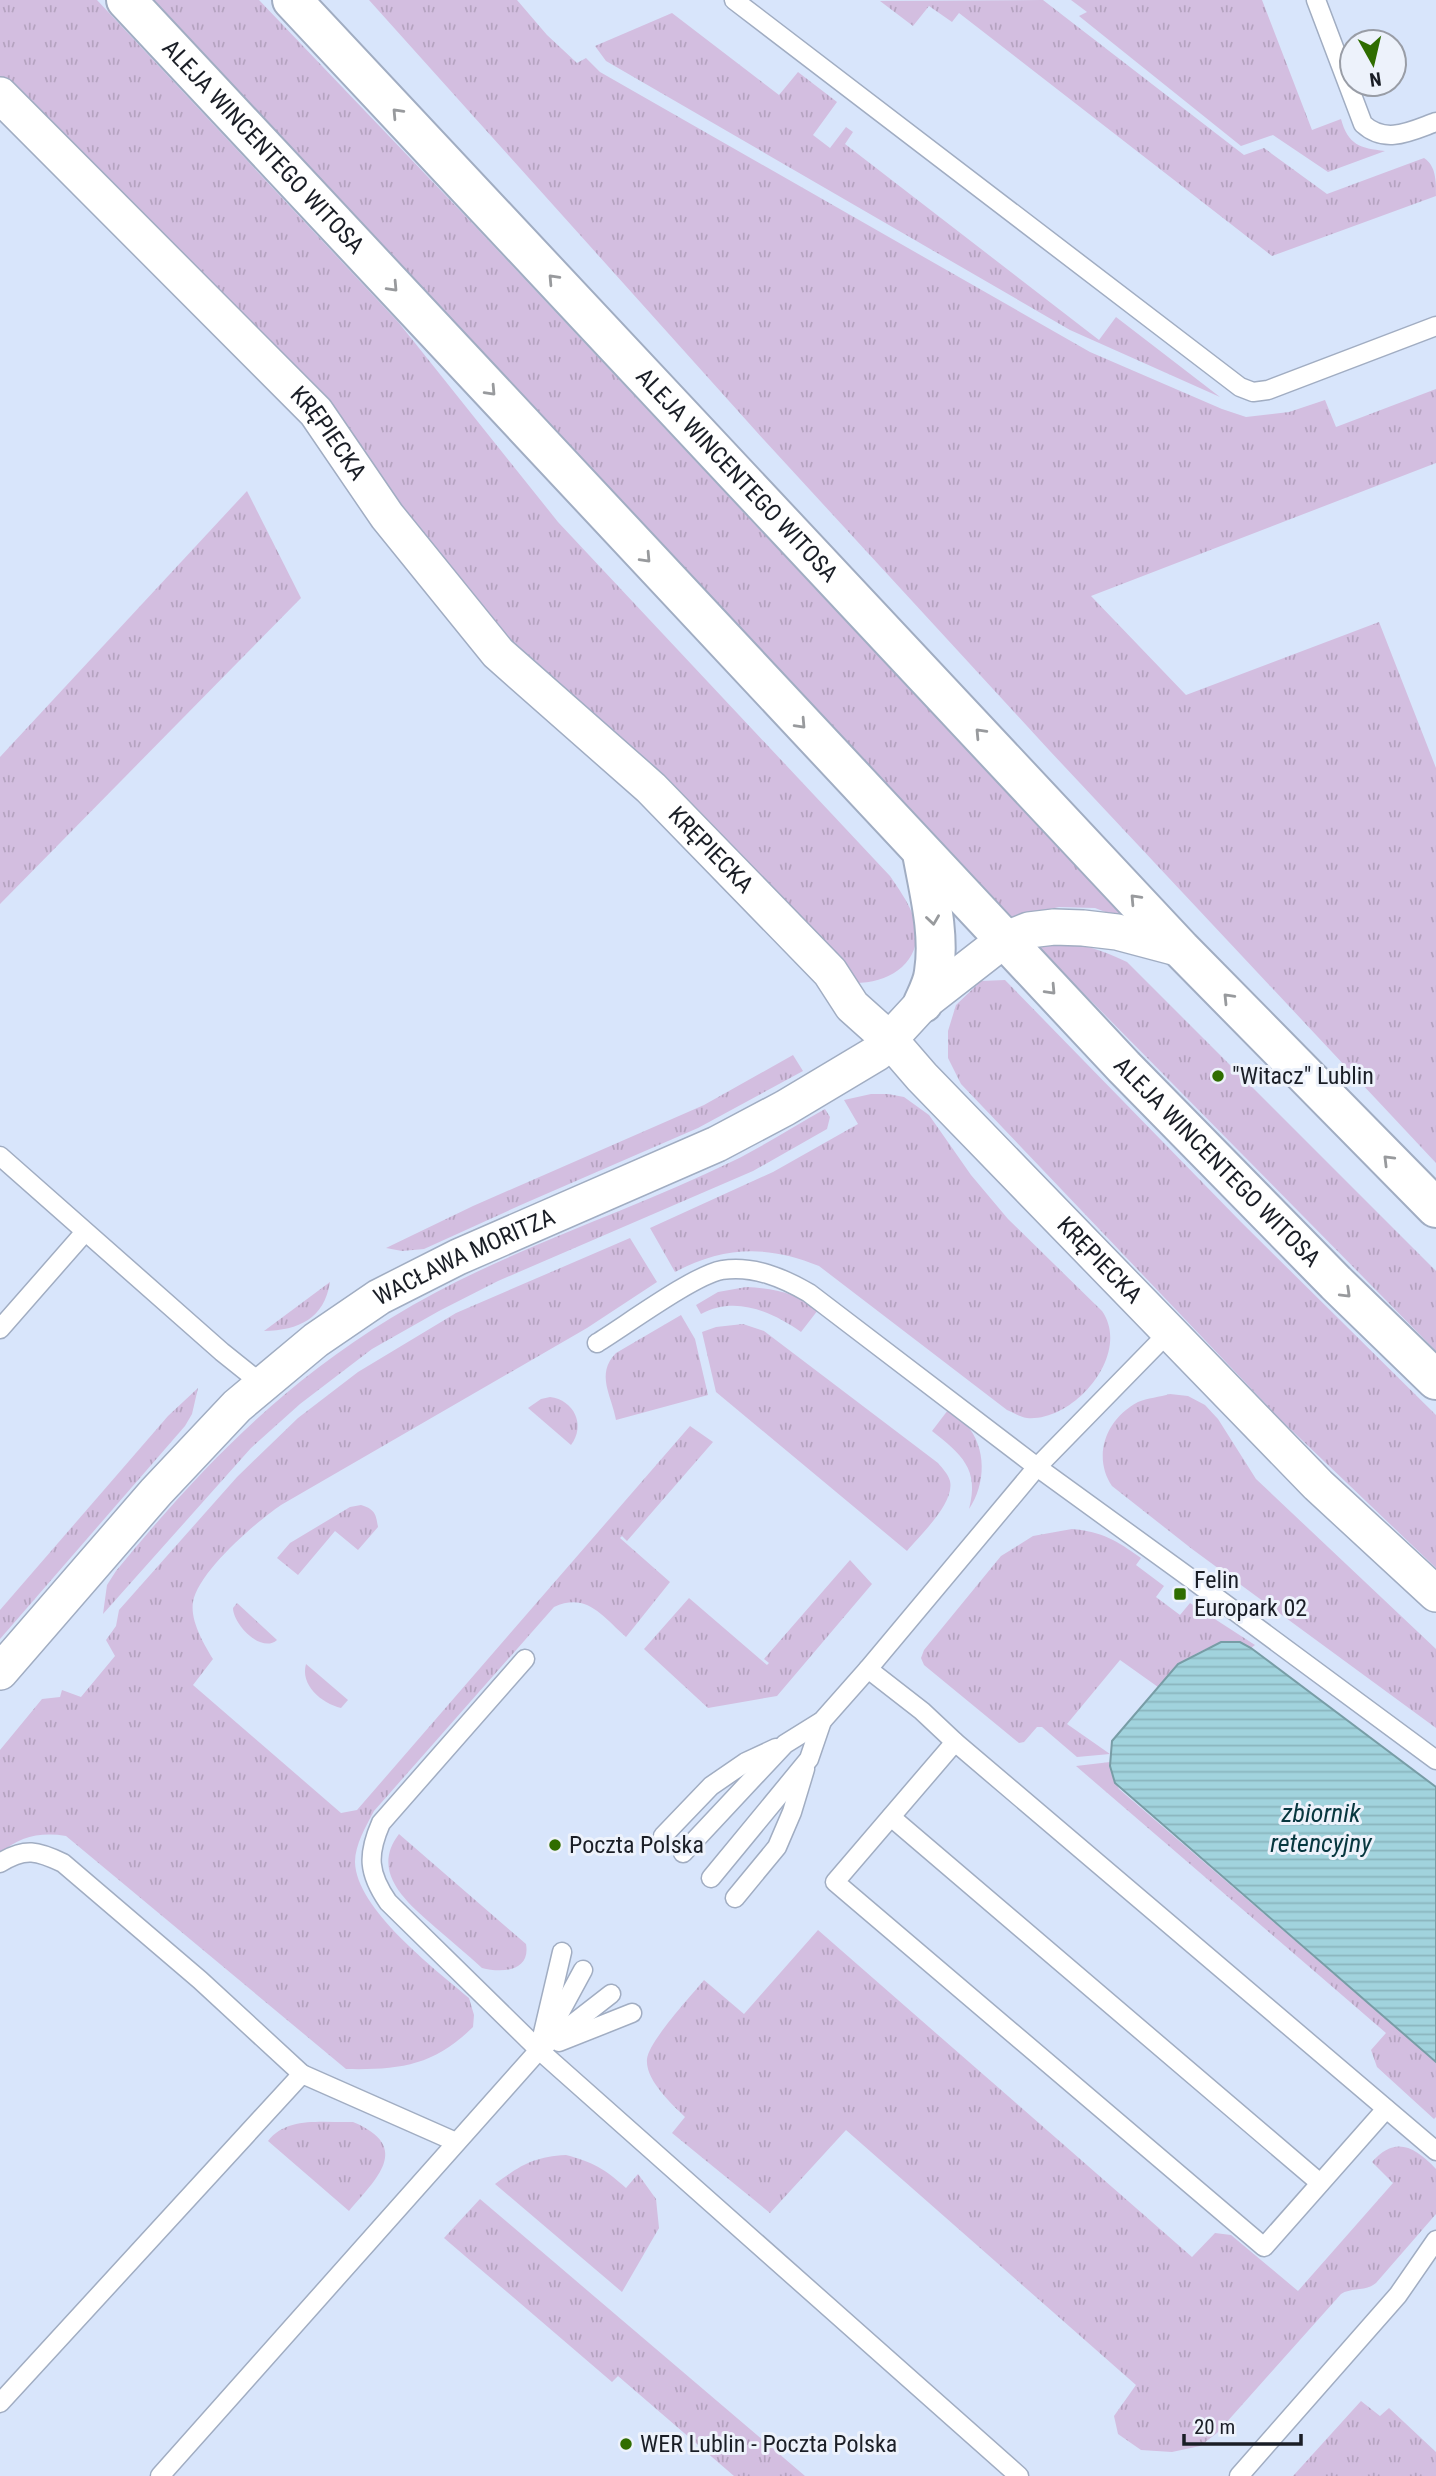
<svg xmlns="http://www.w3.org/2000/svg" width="1436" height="2476" font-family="'Roboto Condensed',sans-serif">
  <defs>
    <pattern id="grass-tufts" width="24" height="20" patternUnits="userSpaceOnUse" patternTransform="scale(1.75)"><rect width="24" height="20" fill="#d3bee0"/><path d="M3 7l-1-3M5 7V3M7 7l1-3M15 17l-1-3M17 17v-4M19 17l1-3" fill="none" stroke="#b5a3c0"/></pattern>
    <pattern id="water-rules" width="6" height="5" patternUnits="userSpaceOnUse" patternTransform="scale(1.75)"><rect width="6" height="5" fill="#a1d3dd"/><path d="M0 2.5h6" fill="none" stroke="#8ab5be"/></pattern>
  </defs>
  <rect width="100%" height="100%" fill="#d8e5fb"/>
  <g fill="url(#grass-tufts)">
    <path d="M0 0H97L399 323 558 522 890 876C898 888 907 900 912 913 929 956 895 983 855 983L520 654 0 84Z"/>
    <polygon points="154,0 259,0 472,223 1126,920 1095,908 1059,907 1010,918"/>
    <polygon points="369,0 517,0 547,35 577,63 586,58 600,72 1090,352 1222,409 1246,417 1289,412 1325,400 1336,427 1436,389 1436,463 1091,596 1186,695 1379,622 1436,768 1436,1163 1049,750 765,441"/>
    <path d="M1043 0 1244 155 1264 148 1327 194 1424 158C1436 166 1436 180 1436 196L1272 256 959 13 952 22 929 6 913 26 880 1Z"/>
    <path d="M1071 0H1262L1312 130 1341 119C1348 145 1360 148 1385 151L1328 172 1273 135 1241 146 1079 16 1087 12Z"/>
    <polygon points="672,13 779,95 798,72 837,102 813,135 830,148 846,127 853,132 845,144 1099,340 1116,317 1220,397 1070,330 606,61 595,46"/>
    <polygon points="247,491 301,598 0,904 0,757"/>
    <path d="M1034 943C1075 942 1090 945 1127 962L1436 1271V1351Z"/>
    <polygon points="1005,980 1241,1222 1436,1415 1436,1568 1282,1421 961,1084 948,1058 948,1031 956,1005 981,981"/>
    <polygon points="793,1055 803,1071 698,1128 523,1204 424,1249 402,1251 386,1248 473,1206 704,1105"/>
    <path d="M871 1094H888L904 1097 929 1115 971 1175 1008 1219 1102 1311C1132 1354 1074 1422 1027 1418 1020 1417 1014 1413 1007 1410L819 1266C767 1245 725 1246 675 1272L650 1228 773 1172 858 1124 844 1100Z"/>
    <path d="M825 1109 830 1117 827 1129 753 1171 498 1281 439 1311 372 1349 300 1404 251 1448 103 1614 107 1585 116 1571C198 1471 279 1386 391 1318 498 1252 620 1216 733 1161 764 1146 794 1126 825 1109Z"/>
    <path d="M630 1238 657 1282 587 1328 281 1505C256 1522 198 1572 193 1602 190 1621 204 1644 213 1659L193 1685 341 1813 357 1810 690 1426 713 1442 627 1541 622 1536 620 1538 670 1582 626 1637C602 1616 587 1592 554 1607L374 1811C366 1826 355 1845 355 1862 356 1909 435 1969 469 1998L474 2015 473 2027C434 2066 399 2070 346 2069L66 1836C41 1832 19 1836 0 1854V1750L42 1699 60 1697 62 1690 81 1697 115 1656 106 1640 116 1626 119 1610 237 1477 298 1418 358 1372 456 1313Z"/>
    <path d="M330 1282C324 1319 299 1330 264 1331Z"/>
    <path d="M746 1287C773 1288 797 1293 818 1310L801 1332C772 1312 736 1295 701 1314L696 1305 718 1292Z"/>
    <path d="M681 1315 695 1339 708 1395 616 1420C612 1396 595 1374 616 1353Z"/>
    <path d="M743 1324 764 1331 938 1463C943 1469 948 1474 950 1481 955 1503 920 1535 907 1551L716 1392 702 1332 716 1327Z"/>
    <polygon points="198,1388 192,1414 185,1426 0,1639 0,1610 168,1416"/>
    <path d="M1170 1394 1188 1396 1205 1405 1218 1419 1256 1479 1436 1649V1728L1192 1549 1112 1486C1092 1456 1106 1419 1138 1402 1147 1398 1160 1397 1170 1394Z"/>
    <path d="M550 1397C574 1400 586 1425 571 1445L528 1408 541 1399Z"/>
    <path d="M948 1410C954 1414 961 1418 966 1424 987 1448 986 1484 969 1509 980 1469 961 1454 932 1431Z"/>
    <path d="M361 1505C374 1509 376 1513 378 1527L358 1550 335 1531 298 1575 277 1558 290 1543 350 1507Z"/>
    <path d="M1072 1529C1103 1532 1116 1540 1141 1558L1136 1565 1164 1586 1156 1597 1180 1615 1190 1603 1255 1645 1251 1648C1217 1632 1179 1661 1158 1687L1120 1660 1067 1724 1110 1754 1077 1757 1042 1727H1037L1024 1742 1019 1743 924 1665 921 1658 924 1650 1001 1556 1033 1536Z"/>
    <polygon points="850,1560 872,1584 777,1696 708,1708 644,1649 689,1598 767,1665 769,1663 764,1659"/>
    <path d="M237 1603 277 1640C261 1654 233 1624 233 1608Z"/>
    <path d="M306 1664 348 1700 341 1708C321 1703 300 1685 306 1664Z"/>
    <polygon points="1110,1762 1111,1773 1119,1789 1436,2062 1436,2117 1434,2119 1377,2067 1371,2050 1386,2033 1076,1766"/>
    <path d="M399 1834 526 1944C531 1972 501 1973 482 1968 467 1954 451 1941 436 1928 409 1904 369 1873 399 1834Z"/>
    <path d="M818 1930 1192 2257 1215 2233 1231 2235 1298 2291 1393 2183 1372 2162C1395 2136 1414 2146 1436 2169V2214L1376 2283C1365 2292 1352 2287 1341 2294L1217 2433 1200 2446 1172 2452 1141 2450 1118 2434 1114 2416 1136 2385 846 2130 770 2213 672 2133 685 2117C672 2104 645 2080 647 2059 649 2041 691 1996 704 1980L744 2014Z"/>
    <path d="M353 2122C413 2147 376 2179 349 2211L268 2141C287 2116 324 2123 353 2122Z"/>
    <path d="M566 2155C593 2162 605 2169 626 2188L638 2174 656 2199 659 2228 622 2292 495 2184C521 2165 533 2157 566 2155Z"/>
    <polygon points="480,2199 805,2476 734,2476 618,2376 612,2382 444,2238"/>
    <polygon points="1361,2401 1380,2416 1389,2408 1436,2452 1436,2476 1293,2476"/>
  </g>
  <polygon fill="url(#water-rules)" stroke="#789da6" stroke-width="2" points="1221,1642 1240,1642 1251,1648 1436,1787 1436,2062 1115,1783 1110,1766 1112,1741 1178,1664"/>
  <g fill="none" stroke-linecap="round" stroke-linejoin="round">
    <defs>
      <g id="service">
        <polyline points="734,0 1240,387 1253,392 1268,390 1436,326"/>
        <path d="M1316 0 1363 124C1386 145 1411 131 1436 122"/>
        <polyline points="0,1156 222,1352 262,1384"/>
        <polyline points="0,1329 85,1232"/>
        <polyline points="1169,1332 1037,1467 868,1669 922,1711 955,1742 1436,2151"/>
        <path d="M597 1343C625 1326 694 1275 722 1270 753 1265 783 1278 809 1293L1037 1467 1190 1578 1436 1760"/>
        <path d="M525 1659 381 1823C367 1855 368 1873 388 1902L539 2050 1019 2476"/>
        <polyline points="955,1742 835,1882 1264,2247 1386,2109"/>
        <polyline points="891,1817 1320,2183"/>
        <polyline points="663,1836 711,1786 746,1762 776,1748"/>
        <polyline points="683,1853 785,1744 822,1721 868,1669"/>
        <path d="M0 1863C25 1847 38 1851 63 1863L200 1980 302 2074"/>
        <polyline points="711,1878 809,1759 822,1721"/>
        <polyline points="735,1898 777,1847 792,1812 805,1769"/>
        <polyline points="551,2029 583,1970"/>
        <polyline points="559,2042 632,2013"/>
        <polyline points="539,2050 562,1952"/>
        <polyline points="0,2403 302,2074 456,2142"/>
        <polyline points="160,2476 539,2050 611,1994"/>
        <polyline points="1239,2476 1398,2295 1436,2240"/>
      </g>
      <g id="minor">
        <path id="s1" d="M0 95 316 412 387 516 498 653 651 788 830 972 852 1006 890 1040 922 1077 1318 1485 1436 1594"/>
        <path id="s2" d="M0 1672 156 1492 237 1406 316 1340 379 1297 458 1257 717 1144 785 1108 877 1053 923 1003 1004 940 1029 930 1054 927 1083 928 1117 932 1181 949"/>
      </g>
      <g id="primary">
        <path id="s3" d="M126 0 1124 1067 1336 1283 1436 1380"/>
        <path id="s4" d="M292 0 1181 949 1436 1208"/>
        <path d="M922 853C929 892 940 933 934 972 933 983 927 994 923 1003"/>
      </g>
    </defs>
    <use href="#service" stroke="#a1adc2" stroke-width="21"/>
    <use href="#minor" stroke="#a1adc2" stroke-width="38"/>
    <use href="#primary" stroke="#a1adc2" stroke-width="42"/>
    <use href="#service" stroke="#fff" stroke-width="18"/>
    <use href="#minor" stroke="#fff" stroke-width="35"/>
    <use href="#primary" stroke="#fff" stroke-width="38"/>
  </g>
  <defs><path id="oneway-chevron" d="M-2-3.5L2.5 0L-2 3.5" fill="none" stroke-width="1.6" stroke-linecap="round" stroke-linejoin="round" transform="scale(1.75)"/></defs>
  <g stroke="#989a9d">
    <use href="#oneway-chevron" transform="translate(397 113) rotate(-133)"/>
    <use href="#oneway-chevron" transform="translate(553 279) rotate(-133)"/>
    <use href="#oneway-chevron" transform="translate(393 287) rotate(47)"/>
    <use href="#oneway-chevron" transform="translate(491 391) rotate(47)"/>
    <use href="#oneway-chevron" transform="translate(646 558) rotate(47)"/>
    <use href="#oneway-chevron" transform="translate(801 724) rotate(47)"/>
    <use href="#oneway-chevron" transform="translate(980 733) rotate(-133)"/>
    <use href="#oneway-chevron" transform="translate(1135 899) rotate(-133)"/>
    <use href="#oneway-chevron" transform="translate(933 920) rotate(82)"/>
    <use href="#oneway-chevron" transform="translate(1051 990) rotate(47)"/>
    <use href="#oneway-chevron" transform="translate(1228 998) rotate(-134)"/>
    <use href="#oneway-chevron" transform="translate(1388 1160) rotate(-135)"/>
    <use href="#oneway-chevron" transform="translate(1346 1293) rotate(44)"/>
  </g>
  <g fill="#2f6d00" stroke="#edf2fb" stroke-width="2.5">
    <circle cx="1218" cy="1076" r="7"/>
    <rect x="1173" y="1587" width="14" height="14" rx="3.5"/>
    <circle cx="555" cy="1845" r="7"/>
    <circle cx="626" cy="2444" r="7"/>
  </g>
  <g text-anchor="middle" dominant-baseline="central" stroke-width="6" stroke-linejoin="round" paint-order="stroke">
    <g font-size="24" fill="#1a1e26" stroke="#edf2fb">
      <text stroke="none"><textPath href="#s3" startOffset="201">ALEJA WINCENTEGO WITOSA</textPath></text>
      <text stroke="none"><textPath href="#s1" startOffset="472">KRĘPIECKA</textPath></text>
      <text stroke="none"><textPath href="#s4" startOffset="651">ALEJA WINCENTEGO WITOSA</textPath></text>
      <text stroke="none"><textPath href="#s1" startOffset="1040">KRĘPIECKA</textPath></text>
      <text stroke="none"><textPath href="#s3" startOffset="1594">ALEJA WINCENTEGO WITOSA</textPath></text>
      <text stroke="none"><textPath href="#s2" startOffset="630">WACŁAWA MORITZA</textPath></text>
      <text stroke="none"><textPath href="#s1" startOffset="1606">KRĘPIECKA</textPath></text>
    </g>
    <g font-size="24" fill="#1a1e26" stroke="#edf2fb" text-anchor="start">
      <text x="1232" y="1076">"Witacz" Lublin</text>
      <text x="1194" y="1580">Felin<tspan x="1194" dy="28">Europark 02</tspan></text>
      <text x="569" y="1845">Poczta Polska</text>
      <text x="640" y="2444">WER Lublin - Poczta Polska</text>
    </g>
    <g font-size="26" font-style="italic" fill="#07373f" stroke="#edf2fb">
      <text x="1321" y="1813">zbiornik<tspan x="1321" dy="30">retencyjny</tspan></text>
    </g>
  </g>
  <g transform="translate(1373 63) rotate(172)"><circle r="33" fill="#edf2fb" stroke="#999da6" stroke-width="2"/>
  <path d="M0-5L12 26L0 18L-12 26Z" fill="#2f6d00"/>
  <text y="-10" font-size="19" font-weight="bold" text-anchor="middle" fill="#1a1e26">N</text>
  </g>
  <path d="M1184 2434v10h117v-10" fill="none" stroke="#1a1e26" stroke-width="3.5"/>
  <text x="1194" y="2434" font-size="21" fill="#1a1e26" stroke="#edf2fb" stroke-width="5" paint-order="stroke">20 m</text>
</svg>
